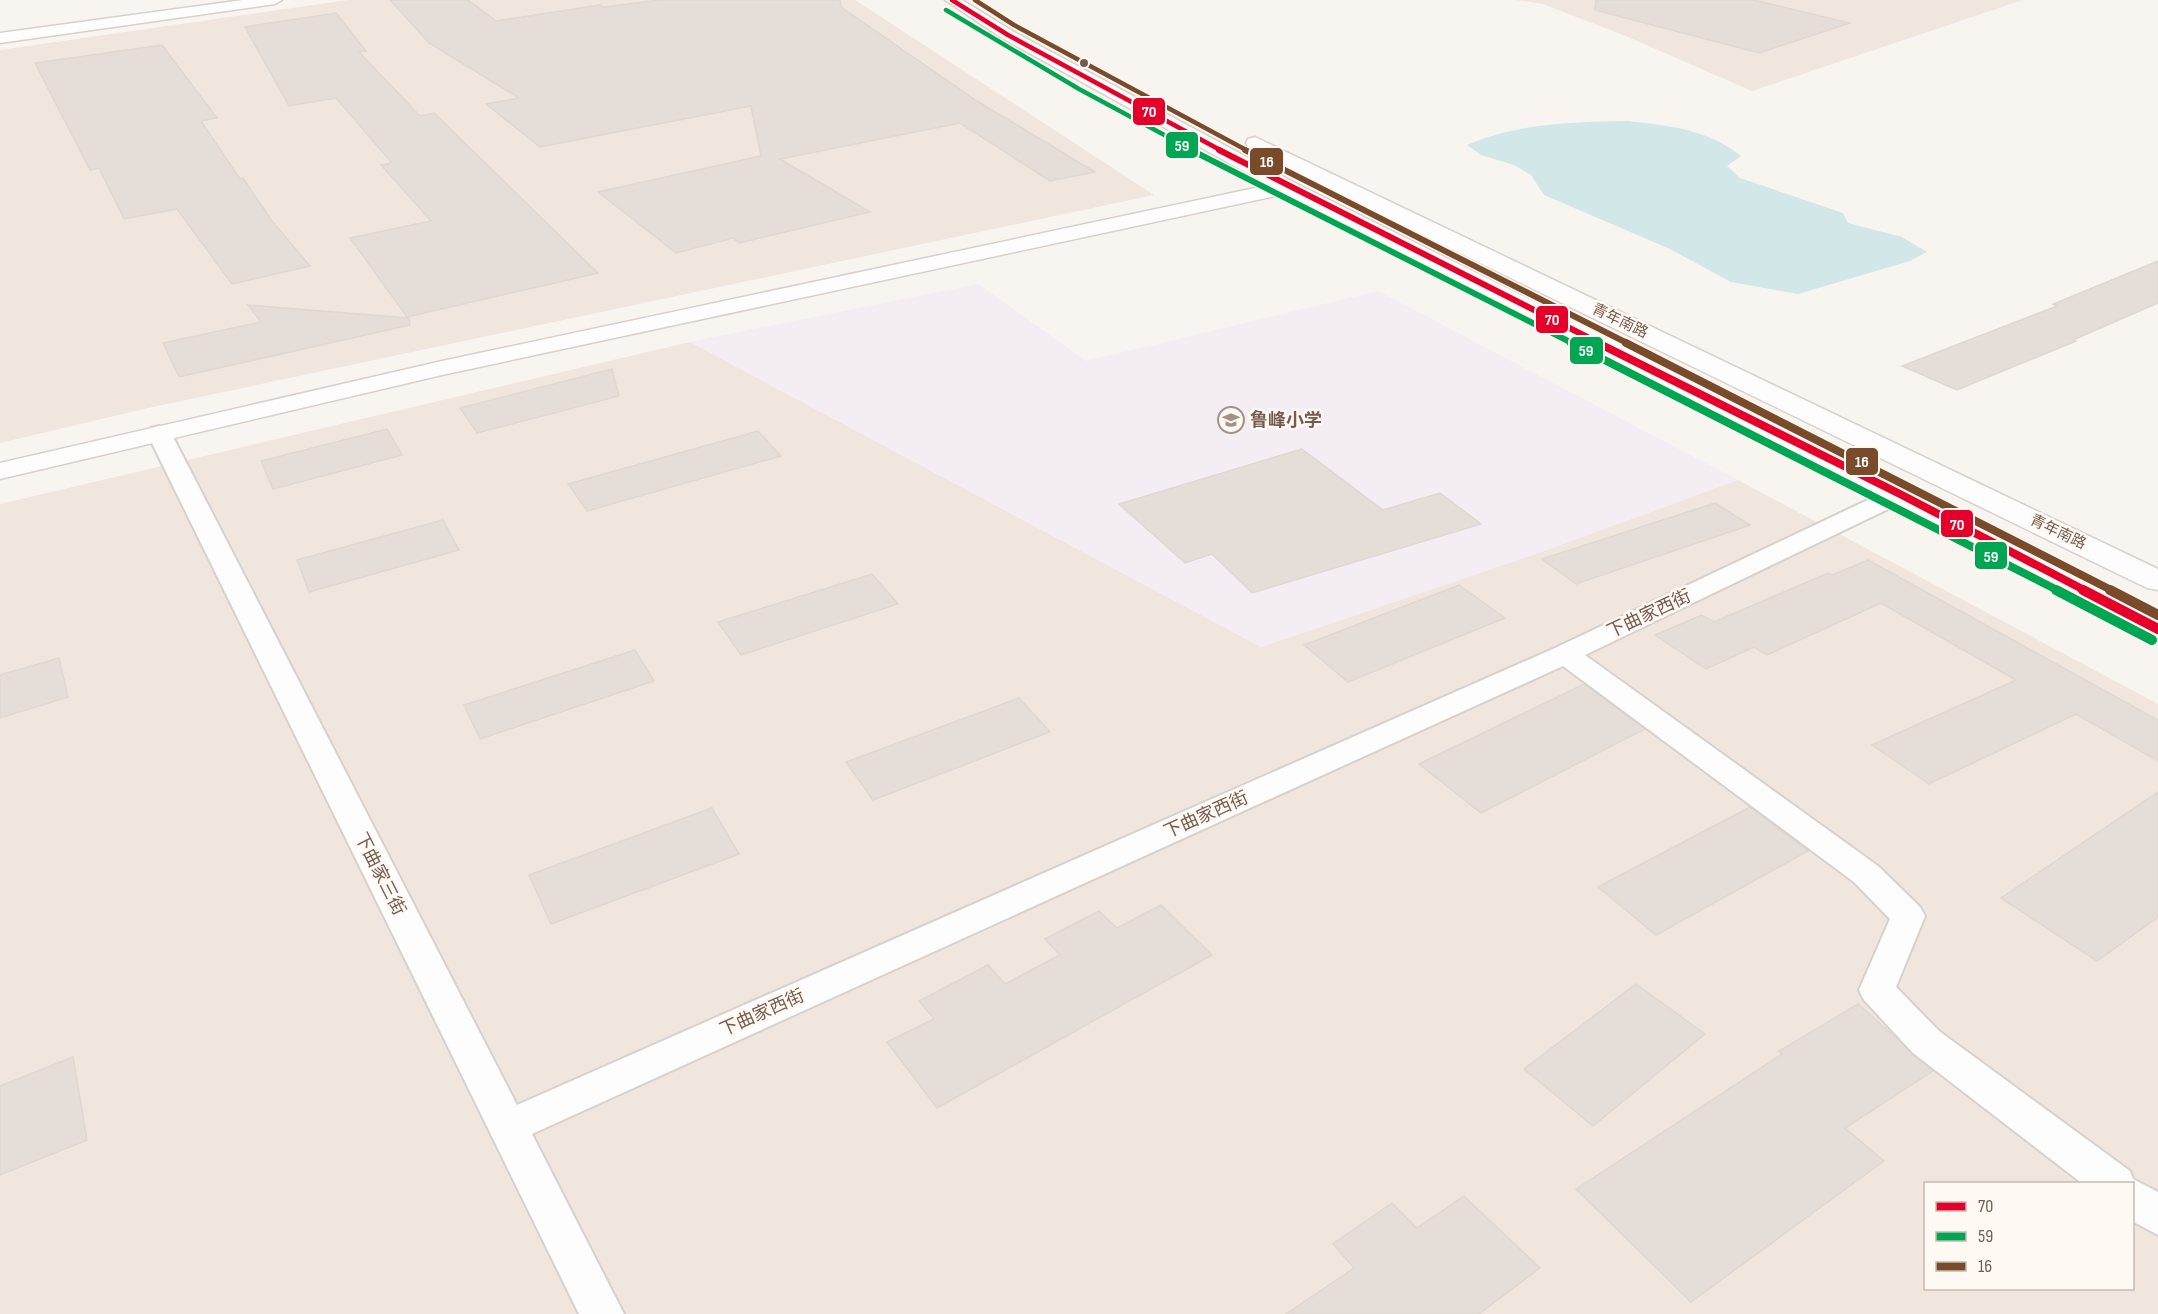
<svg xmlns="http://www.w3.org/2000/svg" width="2158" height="1314" font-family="'Sofia Sans Condensed','Noto Sans SC',sans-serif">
  <rect width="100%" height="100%" fill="#f8f4f0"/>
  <g fill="#f0e6de" fill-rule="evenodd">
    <polygon points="348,0 855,0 1154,195 148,408 0,443 0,50"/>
    <polygon points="1515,0 2023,0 1752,91 1628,37 1543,4"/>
    <path d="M690 342 1261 647 1530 556 1738 480 2158 704V1314H0V504ZM1926 1184H2132V1288H1926Z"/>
  </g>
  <polygon fill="#f4edf4" points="978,284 1086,361 1378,291 1738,480 1530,556 1261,647 690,342"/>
  <path fill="#d2e7e8" d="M1628 121C1670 126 1708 129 1741 156L1727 166 1740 178 1843 213 1848 223 1902 237 1927 252 1910 261 1798 294 1731 282 1670 249 1544 195 1531 175 1514 165 1481 155 1467 145C1519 123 1572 122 1628 121Z"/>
  <g fill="#e5ddd7" stroke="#e0d7d2" stroke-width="1.5">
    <polygon points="390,0 468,0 496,21 599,5 603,7 660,0 840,0 841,7 977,101 1095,172 1050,181 960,123 780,159 870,212 739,243 733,238 676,253 598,192 761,156 751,106 540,147 486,104 519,98 429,43"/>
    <polygon points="1596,0 1754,0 1850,23 1759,53 1595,10"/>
    <polygon points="336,13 366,51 359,52 420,116 434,113 598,273 407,317 350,238 431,221 381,165 392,163 336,98 289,106 245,27"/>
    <polygon points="162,45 217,118 201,121 240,179 243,178 272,221 310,266 232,284 177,209 124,219 99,168 90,170 35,63"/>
    <polygon points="2158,261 2158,303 2073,340 2076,341 1957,390 1902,366 2057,306 2053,304"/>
    <polygon points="248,305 409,318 410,325 179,377 163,343 261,322"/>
    <polygon points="612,369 619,396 477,433 460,408"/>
    <polygon points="387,429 402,455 273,489 261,461"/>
    <polygon points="758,431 781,456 587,511 568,484"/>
    <polygon points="1302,449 1383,510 1440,493 1481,524 1252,593 1212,554 1185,563 1119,504"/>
    <polygon points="1715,503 1750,525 1576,584 1542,559"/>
    <polygon points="443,520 459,550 309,592 297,560"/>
    <polygon points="1868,560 2158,720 2158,761 2076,714 1929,784 1872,745 2016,680 1881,603 1767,655 1754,647 1706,669 1655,635 1702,615 1714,622 1828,573 1832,575"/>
    <polygon points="872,574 898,604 741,655 718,622"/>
    <polygon points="1459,585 1505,618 1348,682 1304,645"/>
    <polygon points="635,650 654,681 480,739 464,705"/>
    <polygon points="59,658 68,697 0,718 0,675"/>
    <polygon points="1584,684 1645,729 1481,813 1419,764"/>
    <polygon points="1019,698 1050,732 873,800 846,762"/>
    <polygon points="2158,792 2158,917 2097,961 2001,898"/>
    <polygon points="1750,807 1808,851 1656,935 1598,887"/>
    <polygon points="712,808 739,854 551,924 529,875"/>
    <polygon points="1161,905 1212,955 937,1108 887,1042 934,1019 919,1001 988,965 1005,984 1060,955 1045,939 1099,911 1117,928"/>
    <polygon points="1636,984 1705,1034 1593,1126 1524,1069"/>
    <polygon points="1858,1004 1933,1071 1845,1128 1884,1161 1691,1302 1576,1189 1782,1054 1779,1051"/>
    <polygon points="73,1057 87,1140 0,1175 0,1086"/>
    <polygon points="1464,1196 1540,1268 1479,1314 1286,1314 1354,1268 1333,1244 1392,1203 1417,1228"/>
  </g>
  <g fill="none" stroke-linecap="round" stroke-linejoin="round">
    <defs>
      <polygon id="street" points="159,426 167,428 171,433 517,1105 1555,648 1891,489 1900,487 1909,489 1912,494 1909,499 1585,655 1878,866 1920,907 1925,916 1896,987 1939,1031 2130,1171 2133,1179 2158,1192 2158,1235 2132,1221 2132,1184 2083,1184 1913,1053 1864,1000 1859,990 1890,919 1854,882 1563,666 532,1134 624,1314 579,1314 147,433 151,428"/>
      <g id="secondary">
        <polygon points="243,0 282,0 275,4 0,43 0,33"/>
        <polygon points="945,0 962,0 1014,32 1295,183 1910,488 2158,616 2158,639 2147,636 1890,500 1285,194 442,375 0,479 0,463 442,361 1269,185 1002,38"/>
        <polygon points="1255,137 2158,569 2158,590 2147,588 1320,185 1248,147 1246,143 1248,139"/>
      </g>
    </defs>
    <use href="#street" stroke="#d7d1ce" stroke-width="4"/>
    <use href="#secondary" stroke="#d8d0cc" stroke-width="3"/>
    <use href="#street" fill="#fefdfd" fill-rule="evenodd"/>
    <use href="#secondary" fill="#fefdfd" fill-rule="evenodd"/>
    <defs>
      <polyline id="bus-1-far3" points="952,0 1008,35 1222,151"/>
      <polyline id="bus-1-far2" points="1219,150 1601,344"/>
      <polyline id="bus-1-far1" points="1598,343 1900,494 2086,591"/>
      <polyline id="bus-1" points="2083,590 2158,629"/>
      <polyline id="bus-2-far3" points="946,10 1079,89 1194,151"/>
      <polyline id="bus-2-far2" points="1191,150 1574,344"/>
      <polyline id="bus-2-far1" points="1571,343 2059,591"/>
      <polyline id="bus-2" points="2056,590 2152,640"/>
      <polyline id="bus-3-far3" points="975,0 1014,25 1248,151"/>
      <polyline id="bus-3-far2" points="1245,150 1629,344"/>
      <polyline id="bus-3-far1" points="1626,343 2113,591"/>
      <polyline id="bus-3" points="2110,590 2158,615"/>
    </defs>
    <use href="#bus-1-far3" stroke="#fef9f3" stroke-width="7"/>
    <use href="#bus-1-far2" stroke="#fef9f3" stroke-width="9"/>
    <use href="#bus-1-far1" stroke="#fef9f3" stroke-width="11"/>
    <use href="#bus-1" stroke="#fef9f3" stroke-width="14"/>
    <use href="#bus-2-far3" stroke="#fef9f3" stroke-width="7"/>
    <use href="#bus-2-far2" stroke="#fef9f3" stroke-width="9"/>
    <use href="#bus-2-far1" stroke="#fef9f3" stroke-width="11"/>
    <use href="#bus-2" stroke="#fef9f3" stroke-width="14"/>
    <use href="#bus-3-far3" stroke="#fef9f3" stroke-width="7"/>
    <use href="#bus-3-far2" stroke="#fef9f3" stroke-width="9"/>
    <use href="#bus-3-far1" stroke="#fef9f3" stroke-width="11"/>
    <use href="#bus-3" stroke="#fef9f3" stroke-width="14"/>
    <use href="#bus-1-far3" stroke="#e4002b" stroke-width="4.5"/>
    <use href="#bus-1-far2" stroke="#e4002b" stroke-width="6"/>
    <use href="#bus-1-far1" stroke="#e4002b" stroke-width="8"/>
    <use href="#bus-1" stroke="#e4002b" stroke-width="10"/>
    <use href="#bus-2-far3" stroke="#00a651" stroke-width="4.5"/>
    <use href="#bus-2-far2" stroke="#00a651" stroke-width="6"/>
    <use href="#bus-2-far1" stroke="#00a651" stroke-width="8"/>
    <use href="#bus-2" stroke="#00a651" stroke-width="10"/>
    <use href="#bus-3-far3" stroke="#7a4b2a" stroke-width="4.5"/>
    <use href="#bus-3-far2" stroke="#7a4b2a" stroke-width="6"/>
    <use href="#bus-3-far1" stroke="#7a4b2a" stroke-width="8"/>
    <use href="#bus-3" stroke="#7a4b2a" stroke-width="10"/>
  </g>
  <defs>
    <symbol id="school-ring" viewBox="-11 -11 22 22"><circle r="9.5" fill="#fef9f3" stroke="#a49188" stroke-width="1.5"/><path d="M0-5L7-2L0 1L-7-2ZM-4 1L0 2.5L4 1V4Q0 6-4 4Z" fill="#a49188"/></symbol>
  </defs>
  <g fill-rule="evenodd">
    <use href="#school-ring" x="1216" y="405" width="30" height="30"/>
  </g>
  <circle fill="#765b50" stroke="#fef9f3" stroke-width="2" cx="1084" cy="63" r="5"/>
  <g text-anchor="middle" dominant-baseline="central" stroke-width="5" stroke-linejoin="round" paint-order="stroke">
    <g font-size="15" fill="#765b50" stroke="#fef9f3">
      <text transform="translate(1620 321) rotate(26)">青年南路</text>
      <text transform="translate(2058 532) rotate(26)">青年南路</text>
    </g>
    <g font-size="18" font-weight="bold" fill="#765b50" stroke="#fef9f3" text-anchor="start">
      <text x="1250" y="420">鲁峰小学</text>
    </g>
    <g font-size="18" fill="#765b50" stroke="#fef9f3">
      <text transform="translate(1649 614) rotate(-25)">下曲家西街</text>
      <text transform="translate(1206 815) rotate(-24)">下曲家西街</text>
      <text transform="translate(380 874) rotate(63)">下曲家三街</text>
      <text transform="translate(762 1013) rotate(-24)">下曲家西街</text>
    </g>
  </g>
  <g stroke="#fef9f3" stroke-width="2">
    <rect x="1132" y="97" width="34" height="29" rx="6" fill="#e4002b"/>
    <rect x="1165" y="131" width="34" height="28" rx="6" fill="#00a651"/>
    <rect x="1249" y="147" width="35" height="29" rx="6" fill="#7a4b2a"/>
    <rect x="1535" y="305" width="34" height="29" rx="6" fill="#e4002b"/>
    <rect x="1569" y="336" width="35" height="29" rx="6" fill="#00a651"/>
    <rect x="1845" y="447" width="34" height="29" rx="6" fill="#7a4b2a"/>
    <rect x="1940" y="509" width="34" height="29" rx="6" fill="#e4002b"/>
    <rect x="1974" y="541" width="34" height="29" rx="6" fill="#00a651"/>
  </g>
  <g font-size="16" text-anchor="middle" font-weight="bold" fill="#fff">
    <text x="1149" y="117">70</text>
    <text x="1182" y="151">59</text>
    <text x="1267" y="167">16</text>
    <text x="1552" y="325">70</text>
    <text x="1586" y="356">59</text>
    <text x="1862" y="467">16</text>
    <text x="1957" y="530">70</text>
    <text x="1991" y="562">59</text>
  </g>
  <rect x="1924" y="1182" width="210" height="108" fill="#fef9f3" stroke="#c8bab2" stroke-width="1.5"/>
  <rect x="1936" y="1202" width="30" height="9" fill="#e4002b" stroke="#c8bab2" stroke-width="1.5"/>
  <text x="1978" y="1212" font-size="18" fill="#765b50">70</text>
  <rect x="1936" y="1232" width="30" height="9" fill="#00a651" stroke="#c8bab2" stroke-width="1.5"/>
  <text x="1978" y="1242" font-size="18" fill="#765b50">59</text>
  <rect x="1936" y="1262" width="30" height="9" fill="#7a4b2a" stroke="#c8bab2" stroke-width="1.5"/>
  <text x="1978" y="1272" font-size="18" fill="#765b50">16</text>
</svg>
